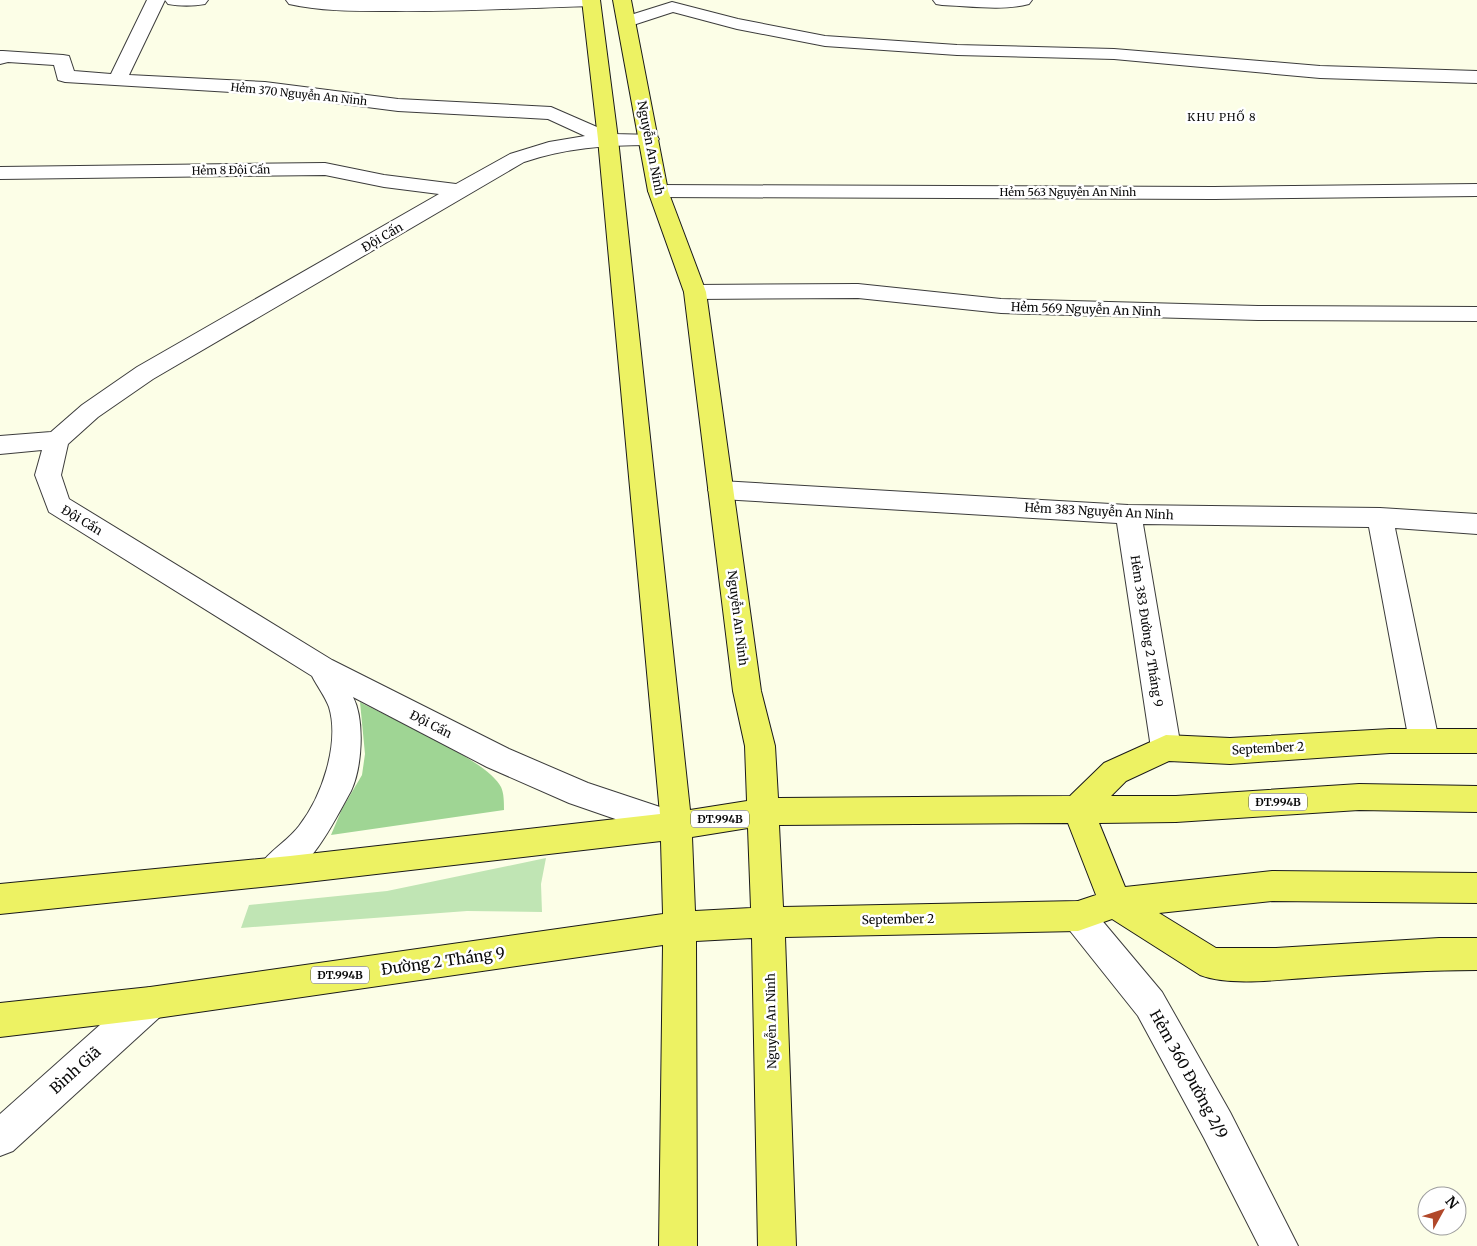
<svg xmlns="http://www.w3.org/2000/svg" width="1477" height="1246" font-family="Merriweather,serif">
  <rect width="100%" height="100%" fill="#fcfee7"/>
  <polygon fill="#c0e5b4" points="546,858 541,884 542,912 467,911 241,928 249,905 387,891"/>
  <path fill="#9fd594" d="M360 702C389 718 488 760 501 787 504 793 504 803 504 810L331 835 342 809 362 775 365 754Z"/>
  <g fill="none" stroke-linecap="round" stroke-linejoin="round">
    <defs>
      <g id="minor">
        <path d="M147 0H165L129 75 265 82 398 99 551 107 613 134 656 135 659 139 656 143 649 145C606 145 565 148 524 162L153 379 98 417 68 444 61 475 69 499 332 660 509 749 588 783 687 816 691 826 687 836 676 840 569 803 487 767 353 697C365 720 362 768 351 791 332 825 311 871 273 885L262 881 257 871C266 852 286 843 299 826 322 797 340 743 329 707 325 696 317 686 312 676L49 512 35 475 42 450 0 454V436L51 432 82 405 137 367 439 194 384 187 325 175 0 179V167L325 163 384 175 456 184 510 154 549 142 585 136 548 119 398 111 265 94 65 82 58 80 54 65 8 62 0 64V51H3L63 55 69 56 74 71 111 74Z"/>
        <path d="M165 0H208L205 4C194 6 179 6 168 4Z"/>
        <path d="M286 0H599L600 1 597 5 591 6C522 8 453 12 384 11 353 11 319 11 289 4Z"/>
        <path d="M933 0H1032L1029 4C1001 11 970 6 942 5L936 4Z"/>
        <polygon points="672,2 738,19 825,36 957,45 1114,49 1320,66 1477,71 1477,83 1320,78 1114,59 957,55 825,46 737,29 673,12 627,27 621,26 618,22 621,18"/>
        <polygon points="1477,184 1477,196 1214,199 658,197 651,195 648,191 651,187 658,185 1214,187"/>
        <polygon points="858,284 1001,299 1258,306 1477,307 1477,321 1258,320 1001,313 858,298 695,299 687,297 684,292 687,287 695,285"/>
        <polygon points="721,481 1128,505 1380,508 1477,514 1477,534 1395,528 1439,741 1434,750 1424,753 1414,750 1409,741 1369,527 1143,524 1181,748 1176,757 1166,761 1156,757 1151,748 1117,523 721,499 712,496 708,490 712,484"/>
        <polygon points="1078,901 1089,905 1162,992 1230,1112 1298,1246 1259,1246 1204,1138 1138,1016 1067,927 1062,916 1067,905"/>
        <polygon points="150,987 162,991 167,1003 162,1015 13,1151 0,1156 0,1114 138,991"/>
      </g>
      <path id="major" d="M582 0H600L618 139 690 810 747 801 745 746 733 691 684 292 648 191 613 0H631L668 191 706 292 761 691 775 746 778 798 1070 796 1104 763 1166 735 1230 738 1390 729H1477V753H1390L1230 764 1169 761 1126 781 1111 796H1176L1359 784 1477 786V812L1359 810 1176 822 1099 823 1125 887 1272 871 1477 873V903L1272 901 1159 913 1216 948H1276L1439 938H1477V970C1420 970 1363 974 1306 978 1276 980 1228 986 1200 975L1112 919 1078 931 785 937 796 1246H758L752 938 696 941 697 1246H659L663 945 150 1019 0 1037V1003L150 987 663 914 661 841 290 884 0 914V884L290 856 660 814 598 139ZM1068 823 1096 895 1078 901 783 907 779 825ZM748 828 751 908 695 911 692 837Z"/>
    </defs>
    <use href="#minor" stroke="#3c3c3c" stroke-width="2"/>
    <use href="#major" stroke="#1a1a1a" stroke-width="2"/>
    <use href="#minor" fill="#fff" fill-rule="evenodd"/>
    <use href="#major" fill="#edf263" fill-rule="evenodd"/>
  </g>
  <g text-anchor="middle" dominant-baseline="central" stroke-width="5" stroke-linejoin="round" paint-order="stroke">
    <g font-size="11" fill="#090909" stroke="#fff">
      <text transform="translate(299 94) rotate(6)">Hẻm 370 Nguyễn An Ninh</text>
      <text transform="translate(231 170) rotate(-1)">Hẻm 8 Đội Cấn</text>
      <text x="1068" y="192">Hẻm 563 Nguyễn An Ninh</text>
    </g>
    <g font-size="11" letter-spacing="1" fill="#090909" stroke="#fff">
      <text x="1222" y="117">KHU PHỐ 8</text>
    </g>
    <g fill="#fff" stroke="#535353" stroke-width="1">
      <rect x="1249" y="793.5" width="58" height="17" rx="4"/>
      <rect x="691" y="810.5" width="58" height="17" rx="4"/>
      <rect x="311" y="966.5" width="58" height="17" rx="4"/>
    </g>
    <g font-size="11" font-weight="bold" fill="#090909">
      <text x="1278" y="802">ĐT.994B</text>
      <text x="720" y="819">ĐT.994B</text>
      <text x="340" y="975">ĐT.994B</text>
    </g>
    <g font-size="12" fill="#090909" stroke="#fff">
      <text transform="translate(651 148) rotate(79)">Nguyễn An Ninh</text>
      <text transform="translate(382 237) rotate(-30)">Đội Cấn</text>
      <text transform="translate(1086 309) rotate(2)">Hẻm 569 Nguyễn An Ninh</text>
      <text transform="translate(1099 511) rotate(3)">Hẻm 383 Nguyễn An Ninh</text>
      <text transform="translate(82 520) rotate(31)">Đội Cấn</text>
      <text transform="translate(738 618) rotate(83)">Nguyễn An Ninh</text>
      <text transform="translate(1147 631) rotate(81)">Hẻm 383 Đường 2 Tháng 9</text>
      <text transform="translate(431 724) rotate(27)">Đội Cấn</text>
      <text transform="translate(1268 748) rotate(-3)">September 2</text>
      <text transform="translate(898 919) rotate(-1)">September 2</text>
      <text transform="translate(771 1021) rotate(-91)">Nguyễn An Ninh</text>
    </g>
    <g font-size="15" fill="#090909" stroke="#fff">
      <text transform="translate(443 961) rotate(-8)">Đường 2 Tháng 9</text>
      <text transform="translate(75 1070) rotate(-42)">Bình Giã</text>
      <text transform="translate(1189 1074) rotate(61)">Hẻm 360 Đường 2/9</text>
    </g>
  </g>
  <g transform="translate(1442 1211) rotate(50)"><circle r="24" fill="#ffffff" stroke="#9d9d9d"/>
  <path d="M0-4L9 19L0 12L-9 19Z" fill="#b1482a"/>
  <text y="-8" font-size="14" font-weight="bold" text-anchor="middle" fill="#090909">N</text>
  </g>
</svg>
